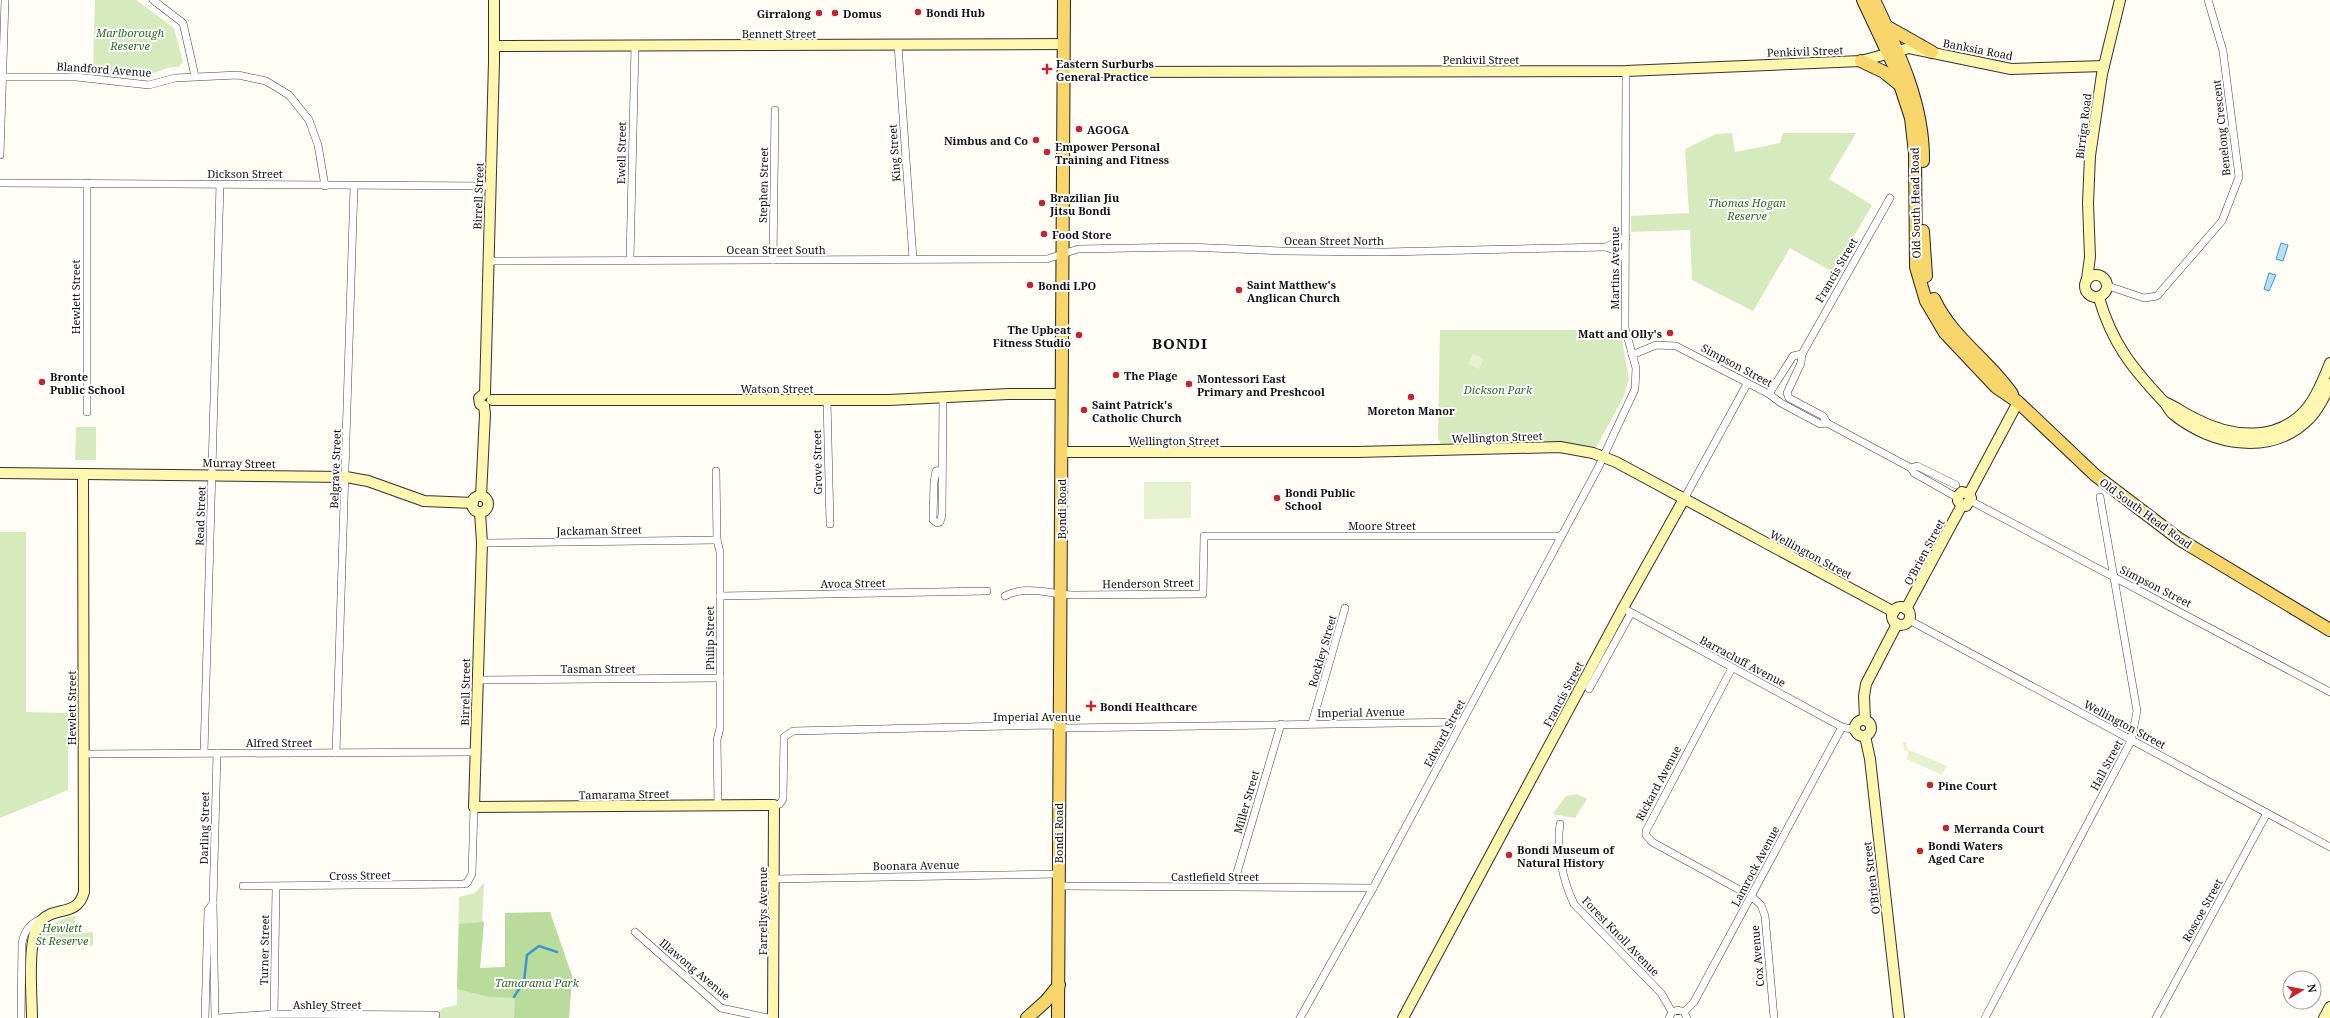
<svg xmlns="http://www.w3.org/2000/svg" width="2330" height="1018" font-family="'Noto Serif',serif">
  <rect width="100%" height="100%" fill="#fffdf5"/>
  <g fill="#d5ebbd">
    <polygon points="95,0 136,0 174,28 183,62 179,67 171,67 148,75 93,68"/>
    <polygon points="1732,133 1735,152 1780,143 1783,133 1856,133 1829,179 1872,205 1833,272 1790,248 1753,311 1692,280 1690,230 1631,232 1631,216 1689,213 1685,149 1716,134"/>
    <polygon points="1440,330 1620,330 1629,379 1624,396 1593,453 1578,449 1444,451 1438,438"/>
    <polygon points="76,427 96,427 96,460 75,460"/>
    <polygon points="0,532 26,532 26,712 68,713 68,790 0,818"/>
    <polygon points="1577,794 1587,799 1575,818 1553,814 1566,796"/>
    <polygon points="484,883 480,968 505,967 505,913 550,912 572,976 569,1018 433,1018 443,1008 457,1005 459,897 475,893"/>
    <path d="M75 916 76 933 93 932V946L48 947 36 939C47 927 59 918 75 916Z"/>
  </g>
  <polygon fill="#b9dc9c" points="550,912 572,976 569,1018 514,1018 515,998 489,997 457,989 459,924 484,922 480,968 505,967 505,913"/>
  <g fill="#e6f2cf">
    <polygon points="1473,354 1484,359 1479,369 1468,364"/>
    <polygon points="1144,482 1191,482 1191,518 1144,519"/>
    <polygon points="1903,742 1906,742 1907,749 1947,766 1942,775 1906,759 1909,752 1904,750"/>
  </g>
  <g fill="#b9e0f7" stroke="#3f96cf">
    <polygon points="2281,243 2288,245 2283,261 2276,259"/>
    <polygon points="2269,273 2276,275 2269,291 2264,289"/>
  </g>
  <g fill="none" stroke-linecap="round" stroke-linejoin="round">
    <polyline stroke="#3f96cf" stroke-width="2.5" points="514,997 524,981 527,955 539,946 557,952"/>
    <defs>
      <g id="street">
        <polyline points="153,0 183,23 195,76"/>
        <polyline points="898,45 913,259"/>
        <polyline points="3,77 76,77 149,85 175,78 238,75 266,81 289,95 309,120 318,145 325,186"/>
        <polyline points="0,155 5,0"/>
        <polyline points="0,183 490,186"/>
        <polyline points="87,183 87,412"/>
        <polyline points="1890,198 1802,354 1801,363 1787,393 1789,398 1823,416 1827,423 1911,468 1914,473 1958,498"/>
        <polyline points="1606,247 1619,252 1625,259"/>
        <polyline points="630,260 635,46"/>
        <polyline points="773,260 775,110"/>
        <polyline points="488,261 1047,259 1078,249 1187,247 1281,251 1385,252 1606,247 1626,237"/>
        <polyline points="2108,286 2144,298 2157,296 2222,221 2239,177 2223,51 2208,0"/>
        <polyline points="1632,355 1656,345 1676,346 1769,394 1781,403 1820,424 1827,423"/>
        <polyline points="1769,394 1793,356 1802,354"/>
        <polyline points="827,400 830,524"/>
        <polyline points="1911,468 1917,466 1956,485"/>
        <polyline points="942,470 936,471 934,482 933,520 937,523 940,522 942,515 943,397"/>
        <polyline points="716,471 717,540 720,552 720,728 717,740 718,805"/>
        <polyline points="1684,499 1747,384"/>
        <polyline points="1971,501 2330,692"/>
        <polyline points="482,543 717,540"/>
        <polyline points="720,596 987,591"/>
        <path d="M1005 596C1024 585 1051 594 1072 595L1203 594 1204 536H1561"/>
        <polyline points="1623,608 1842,727 1855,730"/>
        <polyline points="1909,620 2330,847"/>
        <polyline points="1732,668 1646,831 1646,835 1652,842 1738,889"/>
        <polyline points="477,680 720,678"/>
        <polyline points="1589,689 1631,613"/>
        <polyline points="1312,723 1345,608"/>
        <polyline points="204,753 220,184"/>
        <polyline points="336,753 354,187"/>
        <polyline points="83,754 475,752"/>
        <polyline points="774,805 780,804 783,799 784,737 793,731 1050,725 1067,728 1462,722"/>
        <path d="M1560 824C1556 850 1563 881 1574 904L1661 993 1672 1012"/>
        <polyline points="774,879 1058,874"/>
        <polyline points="243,886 463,884 467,883 472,874 474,807"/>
        <polyline points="1058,886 1373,888"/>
        <polyline points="1233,886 1281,724"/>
        <polyline points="1751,896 1761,905 1765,916 1774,1018"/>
        <polyline points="635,932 721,1008 768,1018"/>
        <polyline points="1684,1012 1694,1002 1842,727"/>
        <polyline points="274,1014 276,887"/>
        <path d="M21 1018 22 943C25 929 30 924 43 918"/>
        <polyline points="205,1018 208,910 213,903"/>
        <polyline points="215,1018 213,903 217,753"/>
        <polyline points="218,1018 274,1014 436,1015"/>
        <polyline points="1300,1018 1373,888 1598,468 1635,389 1636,368 1625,328 1626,71"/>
        <polyline points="1669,1018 1672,1012 1678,1010 1684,1012 1687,1018"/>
        <polyline points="1985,1018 2131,741 2137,711 2100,497"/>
        <polyline points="2156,1018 2267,813"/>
      </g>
      <g id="secondary">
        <polyline points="494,46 1064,44"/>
        <polyline points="1064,72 1626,71 1861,61 1909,48 2011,69 2104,66"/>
        <circle cx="2096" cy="286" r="11"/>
        <polyline points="2087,279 2090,257 2088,203 2090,156 2102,74 2120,0"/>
        <path d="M2099 298C2112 343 2132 368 2164 402 2167 405 2169 411 2173 414 2212 446 2272 457 2310 418 2319 408 2325 396 2330 384"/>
        <polyline points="485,393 494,62 494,0"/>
        <polyline points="492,400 889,400 1008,394 1061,394"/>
        <path d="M2164 402C2175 406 2183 413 2194 418 2231 438 2279 443 2308 407 2318 394 2324 378 2330 363"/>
        <polyline points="484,406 480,404 479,398 485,393"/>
        <polyline points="1061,452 1357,452 1560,447 1593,453 1616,462 1894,612"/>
        <polyline points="0,473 346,477 368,481 424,501 473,503"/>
        <polyline points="1969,494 2018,402"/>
        <polyline points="481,496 485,414 484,406"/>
        <circle cx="480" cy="504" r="8"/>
        <polyline points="1962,505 1958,501 1958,496 1962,492 1969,494"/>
        <polyline points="1962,505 1966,506 1971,498 1969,494"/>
        <polyline points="480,512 482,543 474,807 774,805 773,1018"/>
        <circle cx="1901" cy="616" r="9"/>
        <polyline points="1906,609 1962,505"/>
        <circle cx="1863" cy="728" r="8"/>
        <polyline points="1865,720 1864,696 1866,684 1897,624"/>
        <polyline points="1865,736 1870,759 1899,1018"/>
        <path d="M32 1018C32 996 26 937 41 921 55 905 77 918 84 892L83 474"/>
        <polyline points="1403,1018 1623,608 1684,499"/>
        <polyline points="2324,1018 2330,1007"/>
      </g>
      <g id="primary">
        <polyline points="1863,0 1894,66 1911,118 1915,153 1916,267 1926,301 1945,333 1996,387 2018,402 2095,475 2179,539 2330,630"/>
        <path d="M1874 0C1898 51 1924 104 1923 161"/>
        <polyline points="1886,26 1932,52"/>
        <polyline points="1861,61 1884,72 1900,85"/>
        <polyline points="1923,231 1926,276"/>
        <path d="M1934 299C1952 338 1989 360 2012 394"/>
        <polyline points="1027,1018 1046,1001 1059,985"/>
        <polyline points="1058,1018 1064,0"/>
      </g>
    </defs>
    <use href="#street" stroke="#444" stroke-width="8"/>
    <use href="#secondary" stroke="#333" stroke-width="12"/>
    <use href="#primary" stroke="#222" stroke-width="14"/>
    <use href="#street" stroke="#fff" stroke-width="7"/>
    <use href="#secondary" stroke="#fff6b0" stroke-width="10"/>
    <use href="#primary" stroke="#f9d66b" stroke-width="12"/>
  </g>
  <g fill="#c4262e" stroke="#fff" stroke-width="1.5">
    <circle cx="918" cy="12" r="4"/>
    <circle cx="819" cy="13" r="4"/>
    <circle cx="835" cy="13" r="4"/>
    <path d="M1045 63h4v4h4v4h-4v4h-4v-4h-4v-4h4z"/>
    <circle cx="1079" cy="129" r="4"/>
    <circle cx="1036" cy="140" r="4"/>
    <circle cx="1047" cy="152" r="4"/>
    <circle cx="1042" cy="203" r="4"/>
    <circle cx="1044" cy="234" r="4"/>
    <circle cx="1030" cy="285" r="4"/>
    <circle cx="1239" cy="290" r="4"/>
    <circle cx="1670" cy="333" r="4"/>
    <circle cx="1079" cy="335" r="4"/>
    <circle cx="1116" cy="375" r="4"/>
    <circle cx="42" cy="382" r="4"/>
    <circle cx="1189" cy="384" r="4"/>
    <circle cx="1411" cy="397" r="4"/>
    <circle cx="1084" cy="410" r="4"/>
    <circle cx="1277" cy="498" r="4"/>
    <path d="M1089 700h4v4h4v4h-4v4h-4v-4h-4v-4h4z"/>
    <circle cx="1930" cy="785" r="4"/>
    <circle cx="1946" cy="828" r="4"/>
    <circle cx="1920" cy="851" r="4"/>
    <circle cx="1509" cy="855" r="4"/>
  </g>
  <g text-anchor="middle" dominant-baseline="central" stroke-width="4" stroke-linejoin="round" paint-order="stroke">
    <g font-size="11" font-weight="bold" fill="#111" stroke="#fff" text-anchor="start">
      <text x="926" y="12">Bondi Hub</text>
      <text x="811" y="13" text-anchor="end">Girralong</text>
      <text x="843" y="13">Domus</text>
      <text x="1056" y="63">Eastern Surburbs<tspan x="1056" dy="13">General Practice</tspan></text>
      <text x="1087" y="129">AGOGA</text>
      <text x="1028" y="140" text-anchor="end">Nimbus and Co</text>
      <text x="1055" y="146">Empower Personal<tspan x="1055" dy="13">Training and Fitness</tspan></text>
      <text x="1050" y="197">Brazilian Jiu<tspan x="1050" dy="13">Jitsu Bondi</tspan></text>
      <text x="1052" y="234">Food Store</text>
      <text x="1247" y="284">Saint Matthew's<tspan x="1247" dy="13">Anglican Church</tspan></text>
      <text x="1038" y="285">Bondi LPO</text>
      <text x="1071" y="329" text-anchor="end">The Upbeat<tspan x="1071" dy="13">Fitness Studio</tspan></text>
      <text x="1662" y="333" text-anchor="end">Matt and Olly's</text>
      <text x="1124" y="375">The Plage</text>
      <text x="50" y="376">Bronte<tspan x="50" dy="13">Public School</tspan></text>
      <text x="1197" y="378">Montessori East<tspan x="1197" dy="13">Primary and Preshcool</tspan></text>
      <text x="1092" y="404">Saint Patrick's<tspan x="1092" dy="13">Catholic Church</tspan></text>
      <text x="1411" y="410" text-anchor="middle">Moreton Manor</text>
      <text x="1285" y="492">Bondi Public<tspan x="1285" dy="13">School</tspan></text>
      <text x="1100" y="706">Bondi Healthcare</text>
      <text x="1938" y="785">Pine Court</text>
      <text x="1954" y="828">Merranda Court</text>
      <text x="1928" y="845">Bondi Waters<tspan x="1928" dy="13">Aged Care</tspan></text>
      <text x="1517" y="849">Bondi Museum of<tspan x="1517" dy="13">Natural History</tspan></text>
    </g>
    <g font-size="11" font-style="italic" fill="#2f6b1f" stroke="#fff">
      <text x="130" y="32">Marlborough<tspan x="130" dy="13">Reserve</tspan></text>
      <text x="1747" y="202">Thomas Hogan<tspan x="1747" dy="13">Reserve</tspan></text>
      <text x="1498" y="389">Dickson Park</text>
      <text x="62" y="927">Hewlett<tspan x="62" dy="13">St Reserve</tspan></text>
      <text x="537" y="982">Tamarama Park</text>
    </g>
    <g font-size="11" fill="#111" stroke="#fff">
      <text x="779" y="33">Bennett Street</text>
      <text transform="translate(1978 49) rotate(11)">Banksia Road</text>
      <text transform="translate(1805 51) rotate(-2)">Penkivil Street</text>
      <text x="1481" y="59">Penkivil Street</text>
      <text transform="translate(104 69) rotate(4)">Blandford Avenue</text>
      <text transform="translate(2083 126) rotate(-83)">Birriga Road</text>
      <text transform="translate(2221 128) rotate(-96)">Benelong Crescent</text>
      <text transform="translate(621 153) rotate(-89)">Ewell Street</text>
      <text transform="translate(894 153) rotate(-94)">King Street</text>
      <text x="245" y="173">Dickson Street</text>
      <text transform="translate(763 185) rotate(-89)">Stephen Street</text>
      <text transform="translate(478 196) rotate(-88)">Birrell Street</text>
      <text transform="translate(1915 203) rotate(-91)">Old South Head Road</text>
      <text x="1334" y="240">Ocean Street North</text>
      <text x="776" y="249">Ocean Street South</text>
      <text transform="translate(1614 268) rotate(-90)">Martins Avenue</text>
      <text transform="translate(1836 270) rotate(-60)">Francis Street</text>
      <text transform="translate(75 297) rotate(-90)">Hewlett Street</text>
      <text transform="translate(1737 365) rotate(28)">Simpson Street</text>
      <text x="777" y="388">Watson Street</text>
      <text transform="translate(1497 437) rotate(-2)">Wellington Street</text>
      <text x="1174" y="440">Wellington Street</text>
      <text transform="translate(817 462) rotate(-91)">Grove Street</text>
      <text transform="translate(239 463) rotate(1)">Murray Street</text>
      <text transform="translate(335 469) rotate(-88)">Belgrave Street</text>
      <text transform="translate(1061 509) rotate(-90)">Bondi Road</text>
      <text transform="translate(2146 513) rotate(36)">Old South Head Road</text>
      <text transform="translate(200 516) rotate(-88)">Read Street</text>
      <text x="1382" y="525">Moore Street</text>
      <text transform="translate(599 530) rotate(-1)">Jackaman Street</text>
      <text transform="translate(1924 552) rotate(-62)">O'Brien Street</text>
      <text transform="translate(1811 554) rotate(28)">Wellington Street</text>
      <text transform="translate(853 583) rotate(-1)">Avoca Street</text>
      <text transform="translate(1148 583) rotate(-1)">Henderson Street</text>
      <text transform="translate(2156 586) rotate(27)">Simpson Street</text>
      <text transform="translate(709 638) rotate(-90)">Philip Street</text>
      <text transform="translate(1322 651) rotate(-74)">Rockley Street</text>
      <text transform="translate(1743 661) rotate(28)">Barracluff Avenue</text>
      <text x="598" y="668">Tasman Street</text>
      <text transform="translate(465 692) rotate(-89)">Birrell Street</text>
      <text transform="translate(1563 694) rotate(-62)">Francis Street</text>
      <text transform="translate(71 708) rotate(-90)">Hewlett Street</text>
      <text transform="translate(1361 712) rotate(-1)">Imperial Avenue</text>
      <text x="1037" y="716">Imperial Avenue</text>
      <text transform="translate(2125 724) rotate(28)">Wellington Street</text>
      <text transform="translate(1444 733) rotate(-62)">Edward Street</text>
      <text x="279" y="742">Alfred Street</text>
      <text transform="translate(2106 765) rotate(-62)">Hall Street</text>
      <text transform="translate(1658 783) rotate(-62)">Rickard Avenue</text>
      <text transform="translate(624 794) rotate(-1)">Tamarama Street</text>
      <text transform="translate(1246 802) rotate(-74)">Miller Street</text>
      <text transform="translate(204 828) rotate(-89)">Darling Street</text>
      <text transform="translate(1058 833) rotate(-90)">Bondi Road</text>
      <text transform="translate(916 865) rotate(-1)">Boonara Avenue</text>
      <text transform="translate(1755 866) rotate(-62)">Lamrock Avenue</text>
      <text transform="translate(360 875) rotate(-1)">Cross Street</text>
      <text x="1215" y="876">Castlefield Street</text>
      <text transform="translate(1871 878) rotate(-97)">O'Brien Street</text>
      <text transform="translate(2202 910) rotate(-61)">Roscoe Street</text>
      <text transform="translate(762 911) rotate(-90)">Farrellys Avenue</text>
      <text transform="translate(1621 936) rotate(46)">Forest Knoll Avenue</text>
      <text transform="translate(264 950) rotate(-89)">Turner Street</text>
      <text transform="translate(1757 956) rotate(-95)">Cox Avenue</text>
      <text transform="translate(695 969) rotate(40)">Illawong Avenue</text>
      <text x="327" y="1004">Ashley Street</text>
    </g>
    <g font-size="15" font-weight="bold" letter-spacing="1" fill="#111" stroke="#fff">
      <text x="1180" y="343">BONDI</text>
    </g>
  </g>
  <g transform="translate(2302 990) rotate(80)"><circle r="19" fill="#ffffff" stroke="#a0a0a0"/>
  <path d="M0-3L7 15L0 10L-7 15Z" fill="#c4262e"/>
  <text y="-6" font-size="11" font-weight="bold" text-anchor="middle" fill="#111111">N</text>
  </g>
</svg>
